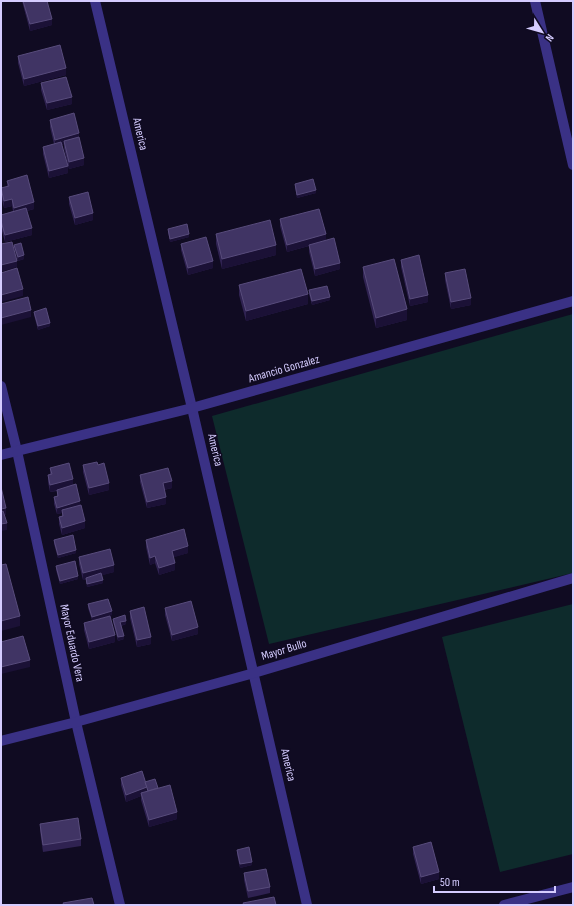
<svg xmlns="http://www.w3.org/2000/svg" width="574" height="906" font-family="'Sofia Sans Condensed',sans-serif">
  <rect width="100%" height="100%" fill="#100b22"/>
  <g fill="#0e2b2c">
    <polygon points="573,314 573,573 269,644 212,416"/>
    <polygon points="573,604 573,854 500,872 442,637"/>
  </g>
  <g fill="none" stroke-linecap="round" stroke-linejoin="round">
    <g stroke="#3a3185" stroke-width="10">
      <polyline points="95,1 192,408 307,905"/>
      <polyline points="535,1 573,165"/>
      <polyline points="1,386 17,451 76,722 120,905"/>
      <polyline points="1,455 192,408 573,301"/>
      <polyline points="1,741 76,722 254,673 573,578"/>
      <polyline points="504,905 573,887"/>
    </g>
  </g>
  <g fill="#2f2251">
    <polygon points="22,1 47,1 52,25 30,31"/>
    <polygon points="18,56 66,75 24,86 18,63"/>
    <polygon points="41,83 72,104 47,110 41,90"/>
    <polygon points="50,120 79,138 84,165 69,169 64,148 64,144 62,145 68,173 49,178 43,154 43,147 54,144 50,127"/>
    <polygon points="7,181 34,209 27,211 32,235 5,242 1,228 1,215 13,211 12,206 4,208 1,196 1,188 7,187"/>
    <polygon points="295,184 316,193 297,198 295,187"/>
    <polygon points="69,197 93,220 75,225 69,204"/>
    <polygon points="280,219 326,240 340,269 315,276 309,252 309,246 287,252 280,226"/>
    <polygon points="168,229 189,237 170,242 168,232"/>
    <polygon points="216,234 276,255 222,269 216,244"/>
    <polygon points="181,244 213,268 188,275 181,250"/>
    <polygon points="14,245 24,259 18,261 14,248"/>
    <polygon points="401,260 428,302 410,306 401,267"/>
    <polygon points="363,267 407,320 376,328 363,277"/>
    <polygon points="445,273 471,305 451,309 445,280"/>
    <polygon points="239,285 308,304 246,321 239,295"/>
    <polygon points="309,290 330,300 312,305 309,294"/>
    <polygon points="34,312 50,326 38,330 34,315"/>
    <polygon points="83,465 98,465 109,490 89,495 83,472"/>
    <polygon points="50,468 73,485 80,505 85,528 62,535 59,524 59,517 62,516 62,513 57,514 54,504 54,497 57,496 57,491 50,492 48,482 48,475 50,475"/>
    <polygon points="140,475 172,488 164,490 166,504 147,508 140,482"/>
    <polygon points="54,540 76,553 58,558 54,544"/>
    <polygon points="146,540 188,553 173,557 175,570 159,575 155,563 150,565 146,547"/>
    <polygon points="79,557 114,572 102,575 103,583 87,587 86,580 83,580 79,564"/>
    <polygon points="56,566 78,579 60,584 56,570"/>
    <polygon points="88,604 112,615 92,620 88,608"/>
    <polygon points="165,608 198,634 172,641 165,615"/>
    <polygon points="130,611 151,644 137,647 130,618"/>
    <polygon points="113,619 126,624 121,626 124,639 118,641 113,622"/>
    <polygon points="84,623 115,642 89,649 84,630"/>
    <polygon points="121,778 145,782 158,788 177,819 149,827 141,800 141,796 126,802 121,785"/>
    <polygon points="40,824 81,839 81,846 43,852 40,831"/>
    <polygon points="413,847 439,879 421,884 413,854"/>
    <polygon points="237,850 252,865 240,868 237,854"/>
    <polygon points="244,873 270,887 270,893 248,898 244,880"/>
  </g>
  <g fill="#1b1136">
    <polygon points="52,19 52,25 30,31 30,24"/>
    <polygon points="66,68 66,75 24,86 24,79"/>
    <polygon points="72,97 72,104 47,110 47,103"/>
    <polygon points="79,133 79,140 64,141 64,144 55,146 55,140"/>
    <polygon points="84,158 84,165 69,169 69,162"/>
    <polygon points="68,166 68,173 49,178 49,171"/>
    <polygon points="316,190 316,193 297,198 297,195"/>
    <polygon points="12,199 12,206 4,208 4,201"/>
    <polygon points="34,202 34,209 14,214 14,208"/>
    <polygon points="93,213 93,220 75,225 75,218"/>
    <polygon points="32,228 32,235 5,242 5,235"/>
    <polygon points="189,234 189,237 170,242 170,239"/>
    <polygon points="326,234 326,241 287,252 287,245"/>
    <polygon points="276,245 276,255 222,269 222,259"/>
    <polygon points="24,255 24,259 18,261 18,257"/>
    <polygon points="17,261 17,267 1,272 1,265"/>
    <polygon points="213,261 213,268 188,275 188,268"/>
    <polygon points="340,263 340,269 315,276 315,269"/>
    <polygon points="23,289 23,296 1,302 1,295"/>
    <polygon points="308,294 308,304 246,321 246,311"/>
    <polygon points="428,295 428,302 410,306 410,299"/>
    <polygon points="330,297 330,300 312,305 312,301"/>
    <polygon points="471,298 471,305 451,309 451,302"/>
    <polygon points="407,309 407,320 376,328 376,318"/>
    <polygon points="31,310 31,317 1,325 1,318"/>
    <polygon points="50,323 50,326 38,330 38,326"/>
    <polygon points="73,479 73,486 50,492 50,485"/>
    <polygon points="172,481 172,488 163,490 163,483"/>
    <polygon points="109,483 109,490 89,495 89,488"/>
    <polygon points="166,497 166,504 147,508 147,502"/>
    <polygon points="80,501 80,508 62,510 62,513 57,514 57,508"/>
    <polygon points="6,508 6,515 1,516 1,509"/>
    <polygon points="85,521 85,528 62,535 62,528"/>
    <polygon points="7,523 7,530 1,531 1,524"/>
    <polygon points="188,546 188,553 172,558 172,551"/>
    <polygon points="76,550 76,553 58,558 58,555"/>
    <polygon points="155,556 155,563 150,565 150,558"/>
    <polygon points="175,563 175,570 159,575 159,568"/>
    <polygon points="114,565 114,572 86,580 86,578 86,580 83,580 83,573"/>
    <polygon points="78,576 78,579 60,584 60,581"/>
    <polygon points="103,580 103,583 87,587 87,584"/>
    <polygon points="112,611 112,615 92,620 92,617"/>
    <polygon points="20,616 20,626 1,631 1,621"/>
    <polygon points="126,621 126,624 120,626 120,622"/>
    <polygon points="198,627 198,634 172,641 172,635"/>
    <polygon points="115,635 115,642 89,649 89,642"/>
    <polygon points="124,636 124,639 118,641 118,637"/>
    <polygon points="151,637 151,644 137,647 137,640"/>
    <polygon points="30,660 30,667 1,674 1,667"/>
    <polygon points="147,787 147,794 141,793 141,796 126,802 126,795"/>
    <polygon points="177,812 177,819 149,827 149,820"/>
    <polygon points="252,862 252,865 240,868 240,864"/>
    <polygon points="439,872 439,879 421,884 421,877"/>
  </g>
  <g fill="#403464" stroke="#584c7c">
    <polygon points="23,1 47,1 52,19 30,24"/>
    <polygon points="60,45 66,68 24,79 18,56"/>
    <polygon points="66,77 72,97 47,103 41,83"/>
    <polygon points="74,113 79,133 55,140 50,120"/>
    <polygon points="79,137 84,158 69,162 64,141"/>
    <polygon points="61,142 68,166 49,171 43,147"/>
    <polygon points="27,175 34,202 14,208 12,199 4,201 1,188 9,186 7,181"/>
    <polygon points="313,179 316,190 297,195 295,184"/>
    <polygon points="88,192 93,213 75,218 69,197"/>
    <polygon points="26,208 32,228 5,235 1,221 1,215"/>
    <polygon points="319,209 326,234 287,245 280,219"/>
    <polygon points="270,220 276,245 222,259 216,234"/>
    <polygon points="187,224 189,234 170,239 168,229"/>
    <polygon points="206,237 213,261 188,268 181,244"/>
    <polygon points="334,238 340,263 315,269 309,245"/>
    <polygon points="12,242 17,261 1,265 1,244"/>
    <polygon points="21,243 24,255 18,257 14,245"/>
    <polygon points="419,255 428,295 410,299 401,260"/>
    <polygon points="394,259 407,309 376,318 363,267"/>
    <polygon points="17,268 23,289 1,295 1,273"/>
    <polygon points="301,269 308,294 246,311 239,285"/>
    <polygon points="465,269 471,298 451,302 445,273"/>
    <polygon points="327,286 330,297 312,301 309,290"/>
    <polygon points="28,297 31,310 1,318 1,304"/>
    <polygon points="46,308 50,323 38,326 34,312"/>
    <polygon points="97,462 98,465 104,463 109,483 89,488 83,465"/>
    <polygon points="69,463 73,479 50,485 48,475 52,474 50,468"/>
    <polygon points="168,468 172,481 163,483 166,497 147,502 140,475"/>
    <polygon points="76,484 80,501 57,508 54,497 58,496 57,490"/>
    <polygon points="1,487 6,508 1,509"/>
    <polygon points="81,505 85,521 62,528 59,517 63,516 62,510"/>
    <polygon points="3,511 7,523 1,524 1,512"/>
    <polygon points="184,529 188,546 172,551 175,563 159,568 155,556 150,558 146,540"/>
    <polygon points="73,535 76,550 58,555 54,540"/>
    <polygon points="110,549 114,565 83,573 79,557"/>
    <polygon points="75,561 78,576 60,581 56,566"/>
    <polygon points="6,564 20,616 1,621 1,565"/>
    <polygon points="101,573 103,580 87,584 86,578"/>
    <polygon points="108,599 112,611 92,617 88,604"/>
    <polygon points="191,601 198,627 172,635 165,608"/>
    <polygon points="144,607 151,637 137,640 130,611"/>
    <polygon points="125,615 126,621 120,622 124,636 118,637 113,619"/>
    <polygon points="110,616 115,635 89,642 84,623"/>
    <polygon points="23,636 30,660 1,667 1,642"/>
    <polygon points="142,771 147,787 126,795 121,778"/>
    <polygon points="155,779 158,788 148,791 145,782"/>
    <polygon points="170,785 177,812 149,820 141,793"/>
    <polygon points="78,818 81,839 43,845 40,824"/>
    <polygon points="431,842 439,872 421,877 413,847"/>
    <polygon points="249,847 252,862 240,864 237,850"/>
    <polygon points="266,869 270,887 248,891 244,873"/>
    <polygon points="274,897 276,905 244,905 243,903"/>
    <polygon points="92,898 94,905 64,905 63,903"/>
  </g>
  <g text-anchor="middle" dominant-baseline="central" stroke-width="3" stroke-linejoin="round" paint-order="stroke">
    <g font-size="12" fill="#d5ccff" stroke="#100b22">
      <text transform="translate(140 134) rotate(77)">America</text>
      <text transform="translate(284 369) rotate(-16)">Amancio Gonzalez</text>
      <text transform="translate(215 450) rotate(77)">America</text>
      <text transform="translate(72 643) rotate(78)">Mayor Eduardo Vera</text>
      <text transform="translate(284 650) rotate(-17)">Mayor Bullo</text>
      <text transform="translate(288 765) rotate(77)">America</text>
    </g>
  </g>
  <rect width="574" height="906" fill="none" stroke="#d5ccff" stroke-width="4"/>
  <g transform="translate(542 32) rotate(127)" stroke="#100b22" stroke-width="3" paint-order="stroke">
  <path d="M0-3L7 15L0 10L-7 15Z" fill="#d5ccff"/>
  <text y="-6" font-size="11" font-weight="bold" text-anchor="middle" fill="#d5ccff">N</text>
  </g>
  <path d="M434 886v6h121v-6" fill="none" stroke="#d5ccff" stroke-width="2"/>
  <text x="440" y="886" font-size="12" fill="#d5ccff" stroke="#100b22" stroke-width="3" paint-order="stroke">50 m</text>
</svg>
